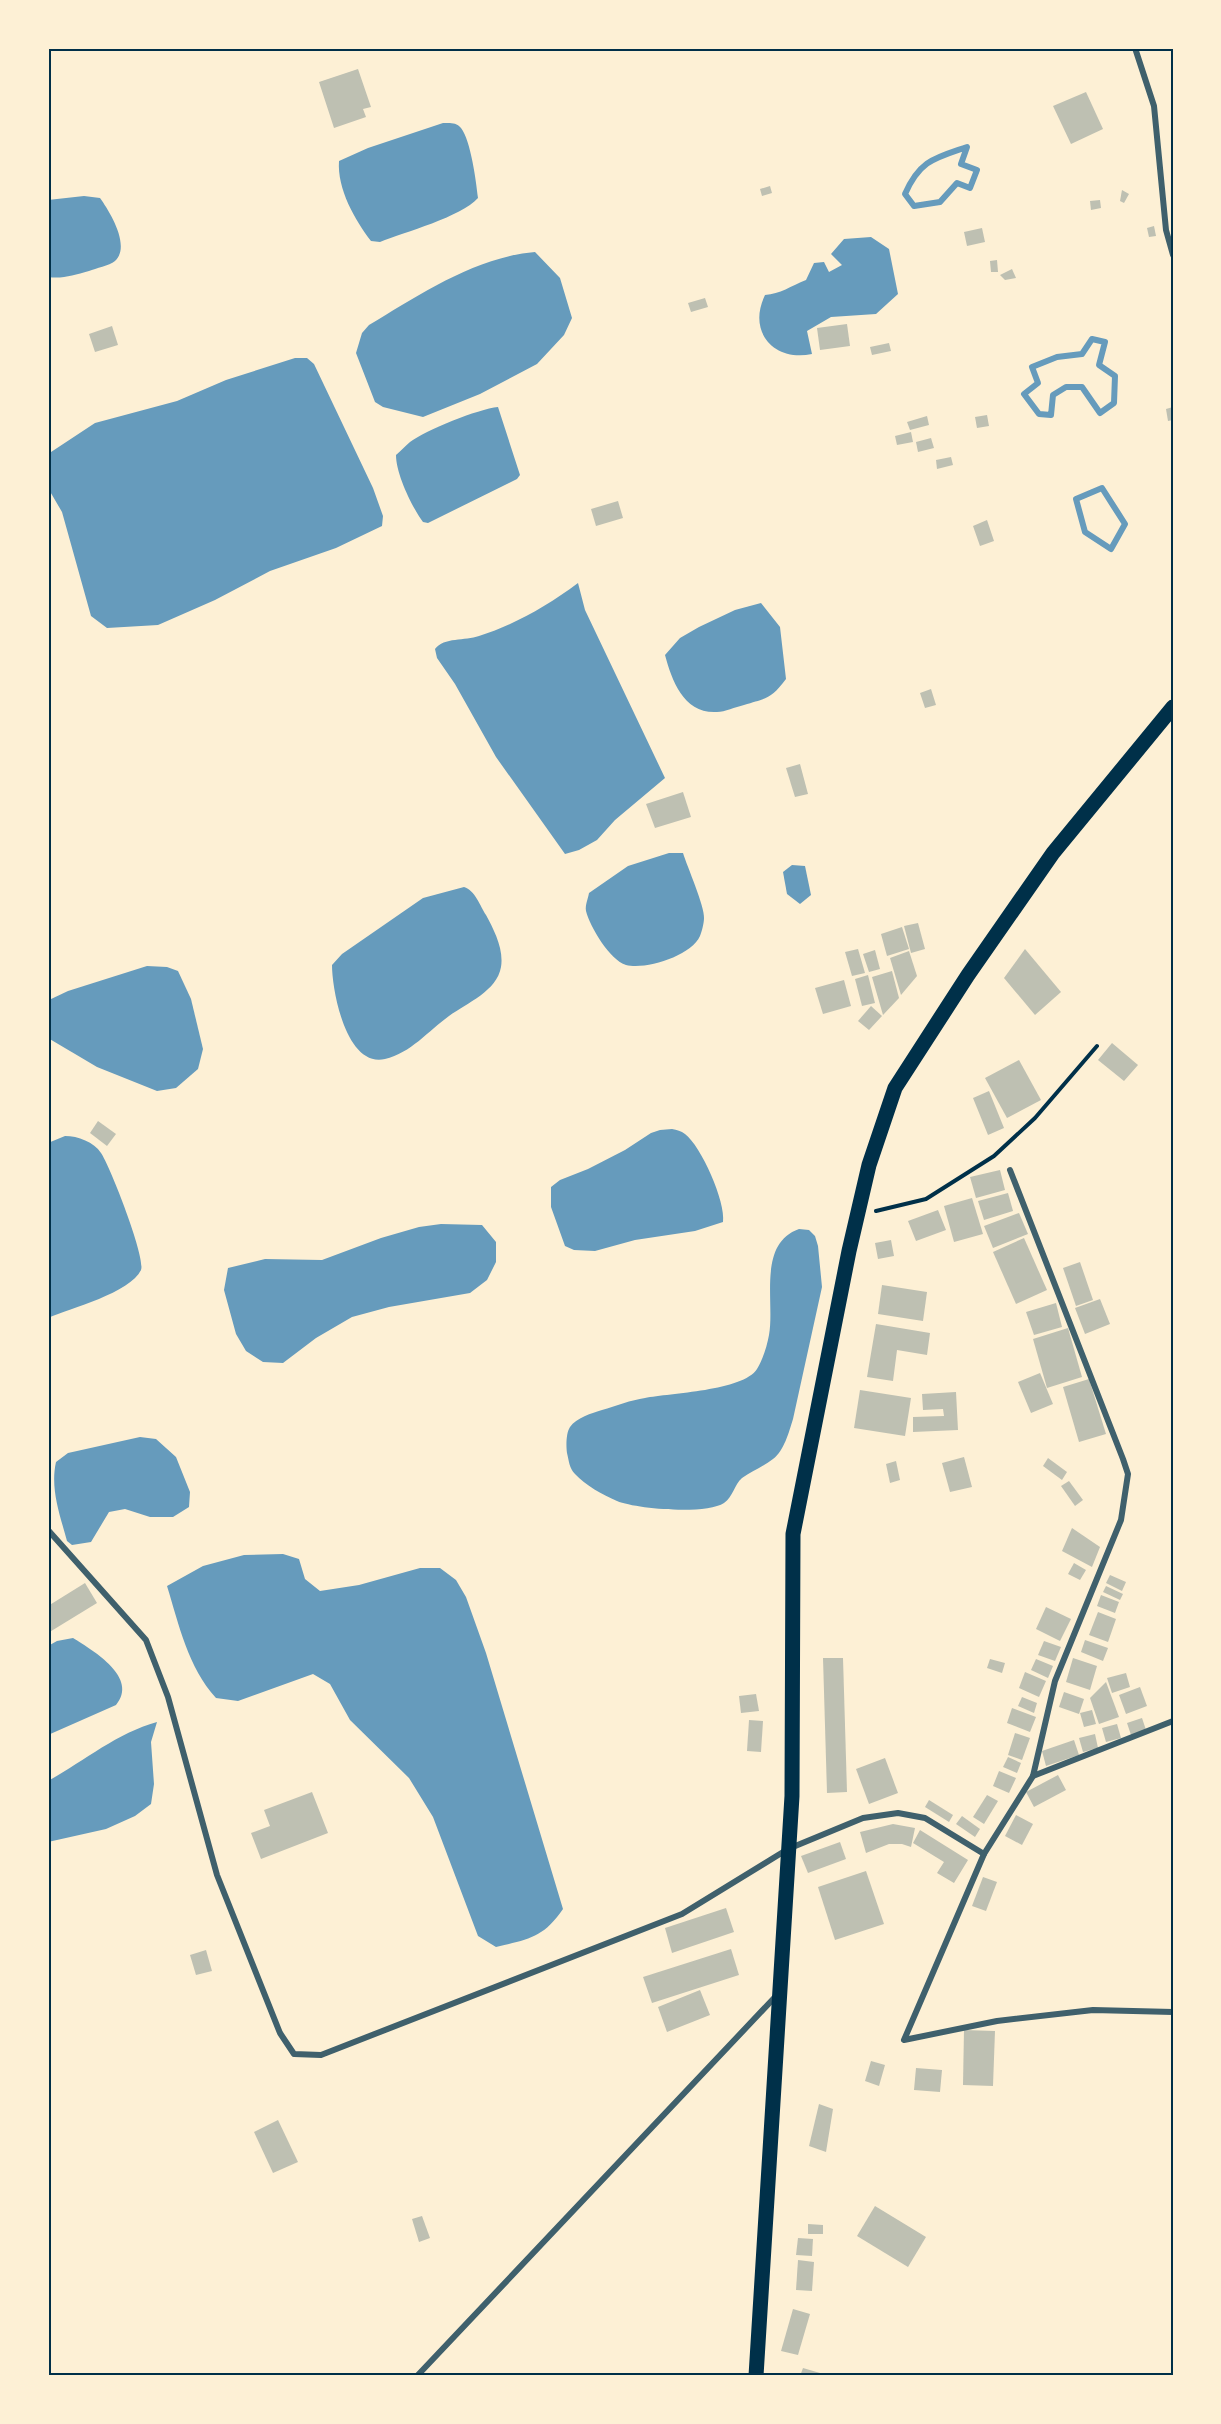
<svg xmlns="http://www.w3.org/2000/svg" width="1221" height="2424" font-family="Rubik,sans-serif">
  <rect width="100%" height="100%" fill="#fdf0d5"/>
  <g fill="#669bbc">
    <path d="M443 123C450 123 456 122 461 128 471 141 476 181 478 198 461 217 405 232 380 242L371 241C355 220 337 189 339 161L368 148Z"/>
    <path d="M84 196 100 198C110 212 131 246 115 261 109 266 96 268 89 271 74 275 63 279 48 277V200Z"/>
    <path d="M871 237 889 249 898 294 876 314 831 317 807 331 812 354C774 362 747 332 765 295 780 294 791 286 806 280L814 263 824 262 829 272 842 265 831 254 844 239Z"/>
    <path d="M535 252 560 278 572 318 564 335 537 364 480 394 423 417 383 407 375 402 356 353 362 333 369 325C419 295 475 257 535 252Z"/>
    <polygon points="295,358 307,358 314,364 373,488 383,516 382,526 336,548 270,571 215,600 158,625 107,628 91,616 62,512 48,488 48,454 95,423 177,401 226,380"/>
    <path d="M498 407 520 475 517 479 428 523 423 522C412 507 396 474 396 455 401 451 405 446 410 442 426 430 478 409 498 407Z"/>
    <path d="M578 583 585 610 665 778 615 820 597 840 579 850 565 854 496 757 455 684 437 658 435 649C444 637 465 641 479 636 516 624 547 606 578 583Z"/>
    <path d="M761 603 780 627 786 679C771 699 767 698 744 705 735 707 725 712 717 712 684 714 672 681 665 655L680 638 699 627 735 610Z"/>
    <path d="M669 853H683C687 866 705 907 704 918 704 923 702 931 700 936 691 956 646 970 626 965 610 960 590 927 586 911 585 905 588 899 589 893L628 866Z"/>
    <polygon points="792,865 805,866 811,895 800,904 787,894 783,872"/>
    <path d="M464 887C475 890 480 906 486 915 494 930 504 949 501 967 497 991 467 1003 449 1016 428 1031 411 1053 385 1059 346 1068 332 990 332 965L342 954 423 898Z"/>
    <polygon points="147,966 167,967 178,971 191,999 203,1049 198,1069 176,1088 157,1091 97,1067 48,1038 49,1000 68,991"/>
    <path d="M672 1129C677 1130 681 1131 685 1134 701 1146 726 1202 723 1222L695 1231 635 1240 595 1251 574 1250 565 1246 551 1207V1187L560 1180 588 1169 625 1150 651 1133 660 1130Z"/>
    <path d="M65 1136C78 1136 94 1142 101 1153 110 1166 146 1258 141 1270 130 1293 71 1308 48 1318V1143Z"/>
    <polygon points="441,1224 482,1225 496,1242 496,1262 487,1280 470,1293 389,1307 352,1317 316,1338 283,1363 263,1362 246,1351 236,1334 224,1290 228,1268 265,1259 322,1260 381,1238 419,1227"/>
    <path d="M799 1229 809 1230 815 1236 818 1246 822 1287 793 1419C789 1432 784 1451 773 1459 764 1466 752 1471 742 1478 734 1485 733 1497 724 1503 706 1515 636 1509 617 1501 603 1495 585 1485 575 1474 569 1468 569 1461 567 1453 566 1446 566 1433 570 1427 576 1418 592 1413 602 1410 616 1406 631 1400 645 1398 670 1393 743 1391 757 1369 763 1359 767 1346 769 1335 775 1302 757 1244 799 1229Z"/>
    <path d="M140 1437 156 1439 176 1457 190 1492 189 1507 173 1517H150L125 1509 109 1512 91 1542 72 1545 67 1541C60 1515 50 1489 56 1462L68 1453Z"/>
    <path d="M283 1554 299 1559 305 1579 320 1591 359 1585 420 1568H440L456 1580 466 1597 486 1653 563 1909C543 1938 529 1939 496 1947L478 1936 433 1817 409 1778 350 1720 330 1684 313 1674 238 1701 216 1698C188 1667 179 1625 167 1586L203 1566 244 1555Z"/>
    <path d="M73 1638C94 1651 139 1678 116 1705L48 1735V1646L57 1641Z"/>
    <path d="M157 1722 151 1742 154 1784 151 1804 135 1816 106 1829 48 1842V1781C84 1761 117 1733 157 1722Z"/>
  </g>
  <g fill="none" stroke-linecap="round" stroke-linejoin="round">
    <g stroke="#669bbc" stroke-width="6">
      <path d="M967 147 961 164 977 170 970 188 957 183 940 202 914 206 905 194C920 160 935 158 967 147Z"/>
      <polygon points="1092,339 1105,342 1099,365 1115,376 1114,403 1100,413 1082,387 1066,387 1053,395 1051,415 1039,414 1024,394 1038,383 1032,367 1057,357 1082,354"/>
      <polygon points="1102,488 1125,524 1111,549 1085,532 1076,499"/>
    </g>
  </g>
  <g fill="#bec0b2">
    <polygon points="358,69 371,107 363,109 366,117 334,128 319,82"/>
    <polygon points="1086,92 1103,129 1071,144 1053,106"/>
    <polygon points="770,186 772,193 762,196 760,189"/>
    <polygon points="1122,190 1129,194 1124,203 1120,201"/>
    <polygon points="1100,200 1101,208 1091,210 1090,201"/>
    <polygon points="1154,226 1156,236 1149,237 1147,228"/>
    <polygon points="982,228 985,242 967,246 964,232"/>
    <polygon points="997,260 998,272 991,272 990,261"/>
    <polygon points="1012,269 1016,278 1005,280 1000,275"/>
    <polygon points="705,298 708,307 691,312 688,303"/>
    <polygon points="847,324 850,346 820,350 817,328"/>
    <polygon points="112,326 118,345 95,352 89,334"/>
    <polygon points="889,343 891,351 872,355 870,347"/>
    <polygon points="1173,407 1173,420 1168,421 1166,409"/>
    <polygon points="987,415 989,426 977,428 975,417"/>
    <polygon points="927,416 929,425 910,430 907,422"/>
    <polygon points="911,432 913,442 897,445 895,436"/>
    <polygon points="931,438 934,448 918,452 916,442"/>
    <polygon points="951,457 953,465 937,469 936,460"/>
    <polygon points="618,501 623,518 596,526 591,509"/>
    <polygon points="987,520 994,541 980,546 973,526"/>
    <polygon points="931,689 936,705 925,708 920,693"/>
    <polygon points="800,764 808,794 795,797 786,768"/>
    <polygon points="683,792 691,817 655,828 646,804"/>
    <polygon points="918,923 925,949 911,953 904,926"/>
    <polygon points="902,927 909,949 887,956 881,934"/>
    <polygon points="858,949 865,973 852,976 845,952"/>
    <polygon points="1025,949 1061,992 1035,1015 1004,978"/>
    <polygon points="875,950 880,969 869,972 863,954"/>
    <polygon points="909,951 917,976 901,995 890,958"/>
    <polygon points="892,971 899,998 883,1015 872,977"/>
    <polygon points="868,975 875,1003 862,1006 855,979"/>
    <polygon points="844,980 851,1006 823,1014 815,988"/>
    <polygon points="871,1006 882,1016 869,1030 858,1021"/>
    <polygon points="1112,1043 1138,1065 1124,1081 1098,1060"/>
    <polygon points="1019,1060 1041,1100 1007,1118 985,1078"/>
    <polygon points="989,1091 1004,1128 988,1135 973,1098"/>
    <polygon points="98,1121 116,1134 107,1146 90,1133"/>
    <polygon points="1000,1170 1005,1190 976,1198 970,1177"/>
    <polygon points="1008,1193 1013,1211 984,1220 978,1201"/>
    <polygon points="972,1198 983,1234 954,1242 944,1206"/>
    <polygon points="938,1210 946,1230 916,1241 908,1221"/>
    <polygon points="1019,1213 1028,1234 993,1248 984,1226"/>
    <polygon points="1024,1238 1047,1290 1016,1304 993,1252"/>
    <polygon points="891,1240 894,1256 878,1259 875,1243"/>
    <polygon points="1080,1262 1093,1300 1076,1306 1063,1268"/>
    <polygon points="882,1285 927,1292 923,1321 878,1314"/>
    <polygon points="1100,1299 1110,1324 1085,1334 1075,1308"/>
    <polygon points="1056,1303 1062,1327 1034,1335 1026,1312"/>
    <polygon points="876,1324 930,1333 927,1355 897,1350 893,1381 867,1377"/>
    <polygon points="1068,1328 1082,1377 1047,1388 1033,1339"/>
    <polygon points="1040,1373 1053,1404 1031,1413 1018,1382"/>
    <polygon points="1089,1379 1106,1434 1079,1442 1063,1387"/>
    <polygon points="860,1390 911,1398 905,1436 854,1428"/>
    <polygon points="956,1392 958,1430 913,1432 913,1417 944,1416 943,1409 923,1410 922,1394"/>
    <polygon points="964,1457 972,1487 950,1492 942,1463"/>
    <polygon points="1048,1458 1067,1472 1062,1480 1043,1466"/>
    <polygon points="896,1461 900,1480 890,1483 886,1464"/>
    <polygon points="1069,1481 1083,1500 1075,1506 1061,1486"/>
    <polygon points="1072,1528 1100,1547 1092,1567 1062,1551"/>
    <polygon points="1074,1563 1086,1570 1080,1580 1068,1574"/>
    <polygon points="1110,1575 1126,1582 1122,1591 1106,1583"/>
    <polygon points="85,1583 97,1603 48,1633 48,1606"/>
    <polygon points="1106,1586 1123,1594 1120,1600 1103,1592"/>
    <polygon points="1101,1595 1119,1602 1115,1613 1097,1606"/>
    <polygon points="1046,1607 1071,1619 1060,1641 1036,1629"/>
    <polygon points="1098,1612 1116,1619 1108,1642 1089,1635"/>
    <polygon points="1085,1640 1108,1648 1103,1661 1081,1652"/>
    <polygon points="1044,1641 1061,1647 1055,1661 1038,1655"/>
    <polygon points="823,1658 843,1658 847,1792 827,1793"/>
    <polygon points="1073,1658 1097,1666 1090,1690 1066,1682"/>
    <polygon points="990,1659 1005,1663 1002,1673 987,1668"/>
    <polygon points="1036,1659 1053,1666 1048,1678 1031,1670"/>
    <polygon points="1025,1672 1046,1681 1039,1697 1019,1688"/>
    <polygon points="1126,1673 1130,1687 1112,1693 1107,1678"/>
    <polygon points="1106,1682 1119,1717 1099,1724 1090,1698"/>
    <polygon points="1140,1687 1147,1706 1126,1714 1119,1695"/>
    <polygon points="1064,1692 1084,1699 1079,1714 1059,1707"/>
    <polygon points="756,1694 759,1711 741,1713 739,1696"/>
    <polygon points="1022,1697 1037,1703 1034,1713 1018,1706"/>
    <polygon points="1012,1708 1036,1717 1030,1732 1007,1723"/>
    <polygon points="1092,1710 1096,1724 1084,1727 1080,1713"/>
    <polygon points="1142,1718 1146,1730 1131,1735 1127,1723"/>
    <polygon points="749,1720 763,1721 761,1752 747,1751"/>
    <polygon points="1117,1724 1121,1738 1106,1742 1102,1728"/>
    <polygon points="1015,1733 1030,1738 1022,1760 1008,1755"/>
    <polygon points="1095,1734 1098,1748 1083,1752 1079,1738"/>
    <polygon points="1074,1740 1079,1755 1046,1766 1042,1751"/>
    <polygon points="1008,1757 1021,1763 1017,1773 1003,1767"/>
    <polygon points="885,1758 898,1793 869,1804 856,1769"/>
    <polygon points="999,1771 1016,1778 1009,1793 993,1786"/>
    <polygon points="1058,1775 1066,1790 1034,1807 1026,1792"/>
    <polygon points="312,1792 328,1833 261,1859 251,1833 270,1826 264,1810"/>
    <polygon points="987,1795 998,1801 984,1824 973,1817"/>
    <polygon points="929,1800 953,1815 949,1822 925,1807"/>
    <polygon points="1016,1815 1033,1824 1022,1845 1005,1836"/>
    <polygon points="962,1816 980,1829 975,1837 956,1824"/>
    <polygon points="893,1824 915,1828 911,1847 902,1844 889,1844 866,1853 860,1832"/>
    <polygon points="920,1830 968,1860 954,1883 937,1873 944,1862 913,1843"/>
    <polygon points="840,1842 846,1859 808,1873 801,1856"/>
    <polygon points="866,1871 884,1924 835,1940 818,1887"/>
    <polygon points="983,1877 997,1882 986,1911 972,1906"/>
    <polygon points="726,1908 734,1932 672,1953 665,1928"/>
    <polygon points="731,1949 739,1975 652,2003 643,1977"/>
    <polygon points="206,1950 212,1971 196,1975 190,1955"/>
    <polygon points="700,1990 710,2015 667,2032 658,2007"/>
    <polygon points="964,2030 995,2031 993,2086 963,2085"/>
    <polygon points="871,2061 885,2065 879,2086 865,2081"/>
    <polygon points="916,2068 942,2070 940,2092 914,2090"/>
    <polygon points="819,2104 833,2109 826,2152 809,2146"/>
    <polygon points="278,2120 298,2162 273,2173 254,2132"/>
    <polygon points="875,2206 926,2237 908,2267 857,2236"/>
    <polygon points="422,2216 430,2238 419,2242 412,2219"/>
    <polygon points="808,2224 823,2225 823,2234 808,2234"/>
    <polygon points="798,2238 813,2239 812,2256 796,2255"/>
    <polygon points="798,2260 814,2262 812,2291 796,2290"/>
    <polygon points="793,2309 810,2314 798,2355 781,2351"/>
    <polygon points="803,2368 820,2373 819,2376 800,2376"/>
  </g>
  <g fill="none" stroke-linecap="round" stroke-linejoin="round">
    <polyline stroke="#003049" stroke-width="4" points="876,1211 926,1199 994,1156 1035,1118 1097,1046"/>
    <g stroke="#3f606c" stroke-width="6">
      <polyline points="1135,48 1154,106 1166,230 1173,255"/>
      <polyline points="1010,1170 1123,1459 1128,1474 1121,1520 1055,1681 1033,1776 984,1854 904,2040 997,2021 1093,2010 1173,2012"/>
      <polyline points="48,1530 146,1640 168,1697 217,1875 280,2033 294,2054 321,2055 682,1914 788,1849 863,1818 898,1813 925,1818 984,1854"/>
      <polyline points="1033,1776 1173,1721"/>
      <polyline points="417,2376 776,1996"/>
    </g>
    <polyline stroke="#003049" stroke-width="15" points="756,2376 792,1796 793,1534 849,1251 869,1165 895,1088 968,975 1053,853 1173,707"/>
  </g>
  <rect width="1221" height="2424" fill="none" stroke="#fdf0d5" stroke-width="99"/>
  <rect x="50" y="50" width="1122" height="2324" fill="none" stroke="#003049" stroke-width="2"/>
</svg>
